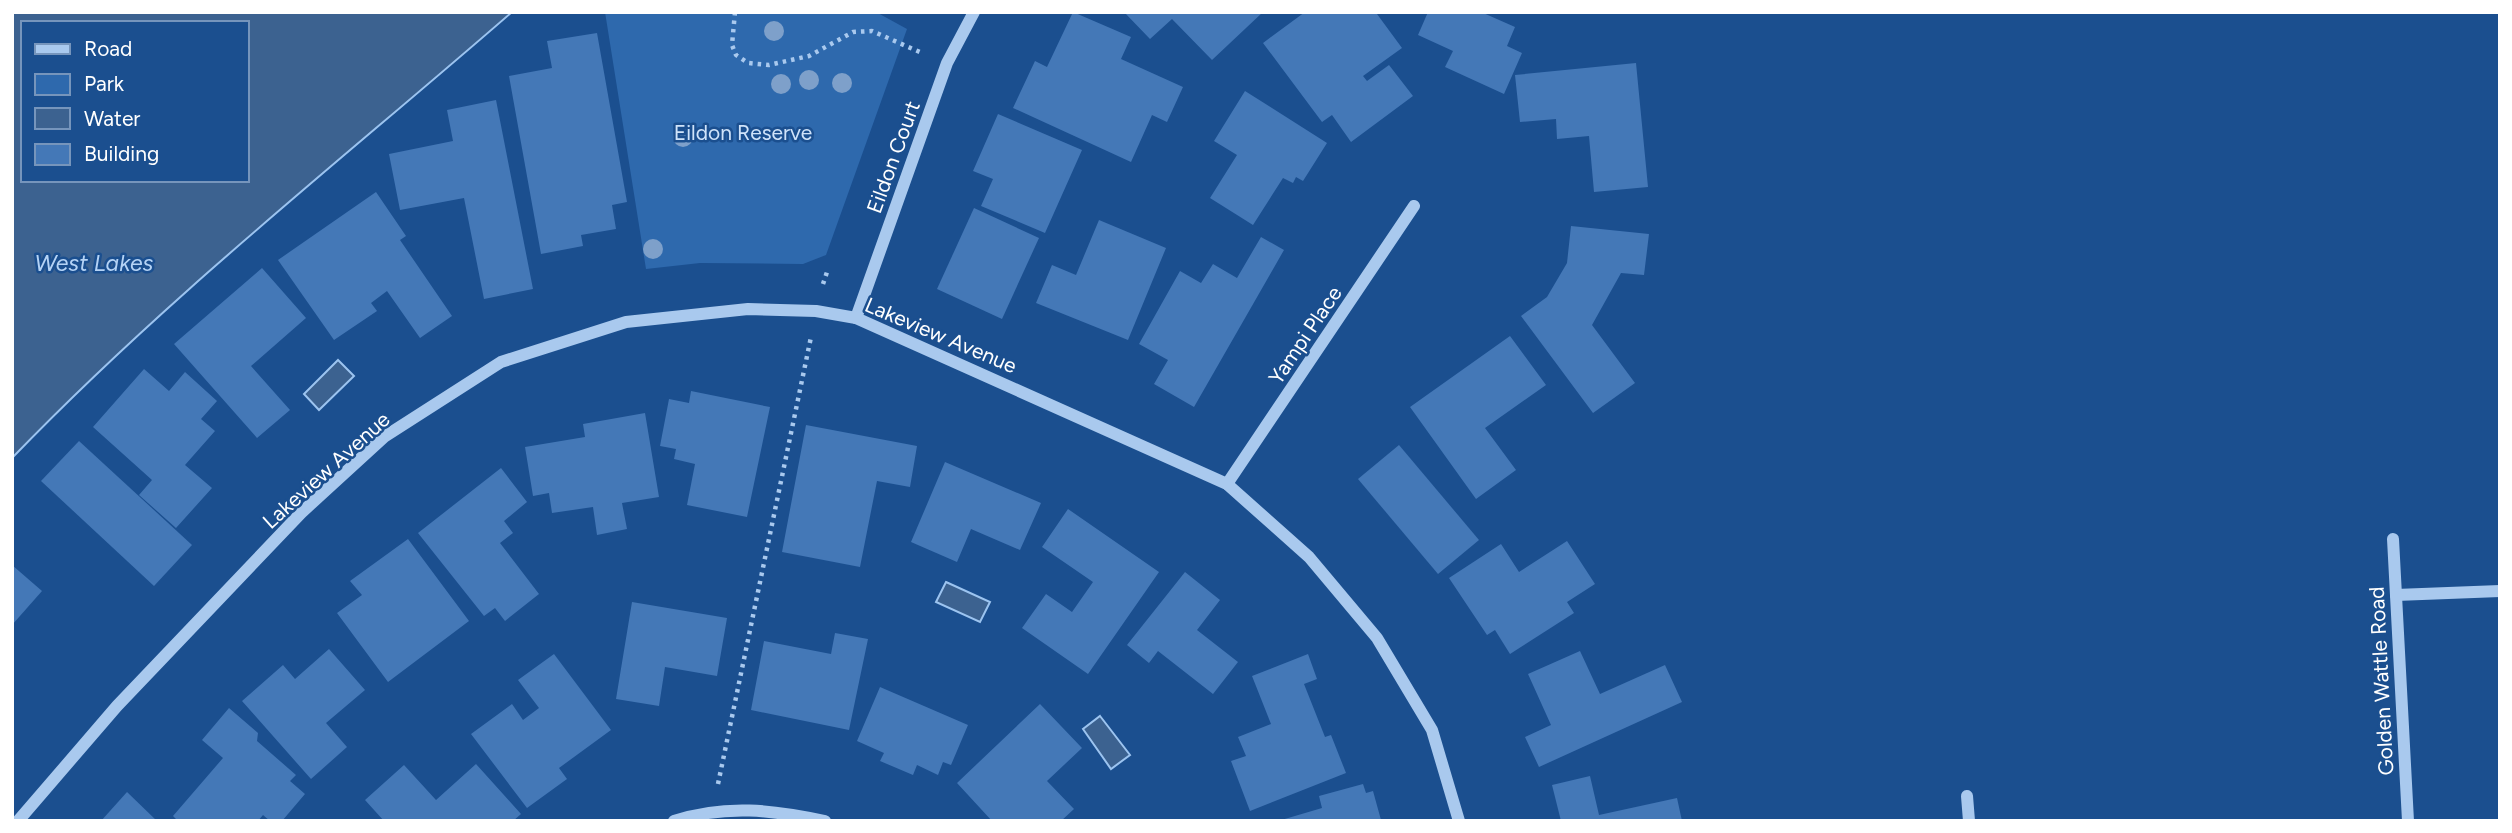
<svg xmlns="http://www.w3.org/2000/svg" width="2512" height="833" font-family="Figtree,sans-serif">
  <rect width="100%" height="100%" fill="#1b4f8f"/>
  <polygon fill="#2e69ad" points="605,12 876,12 907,29 826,255 803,264 700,263 646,269"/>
  <g fill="#3c6290" stroke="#9cc4f0" stroke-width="2" fill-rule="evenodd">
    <path d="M12 12H512C343 159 167 297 12 458ZM23 23H247V180H23Z"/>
    <polygon points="338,360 354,376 319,410 304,394"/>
    <polygon points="946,582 990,602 980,622 936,602"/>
    <polygon points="1100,716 1130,755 1111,769 1083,729"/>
  </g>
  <g fill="#4478b7">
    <polygon points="1073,12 1131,37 1121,59 1183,87 1167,122 1152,115 1131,162 1013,108 1035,61 1047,67"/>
    <polygon points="1124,12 1263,12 1212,60 1172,19 1150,39"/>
    <polygon points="1305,12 1379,12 1377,14 1402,48 1363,76 1367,81 1389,65 1413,96 1351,142 1332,115 1322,122 1263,43"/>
    <polygon points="1428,12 1481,12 1515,27 1507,46 1522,53 1504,94 1445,67 1453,51 1418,35"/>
    <polygon points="597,33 627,202 612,205 616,229 581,235 583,246 541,254 509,76 552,68 547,41"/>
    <polygon points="1636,63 1648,187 1594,192 1589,136 1557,139 1556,119 1520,122 1515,75"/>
    <polygon points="1245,91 1327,143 1303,181 1296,177 1293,183 1283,178 1253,225 1210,198 1237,155 1214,141"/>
    <polygon points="496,100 533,289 484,299 464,198 400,210 389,154 453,141 447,110"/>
    <polygon points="998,114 1082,150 1045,233 981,206 993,179 973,171"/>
    <polygon points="376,192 406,236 400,240 452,316 420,338 387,291 371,303 377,311 334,340 278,260"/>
    <polygon points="974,208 1039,238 1002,319 937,289"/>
    <polygon points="1099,220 1166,248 1128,340 1036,303 1052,265 1076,275"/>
    <polygon points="1571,226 1649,234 1644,275 1621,273 1592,325 1635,383 1593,413 1521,316 1547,297 1567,263"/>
    <polygon points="1261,237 1284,250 1194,407 1154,384 1168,360 1139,344 1180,271 1201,283 1213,264 1237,278"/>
    <polygon points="262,268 306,318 251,366 290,410 257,438 174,344"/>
    <polygon points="1510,336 1546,385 1485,428 1516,470 1476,499 1410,407"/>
    <polygon points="144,369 169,391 185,372 217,401 201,419 215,431 185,465 212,488 176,528 139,495 152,480 93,427"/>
    <polygon points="691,391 770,407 747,517 687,505 695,464 674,459 676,449 660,446 669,399 689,403"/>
    <polygon points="645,413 659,497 622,503 627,529 597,535 593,507 552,513 549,493 533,496 525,447 585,437 583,424"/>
    <polygon points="806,425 917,446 910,487 877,481 860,567 782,552"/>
    <polygon points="79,441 192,545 154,586 41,481"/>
    <polygon points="1399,445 1479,540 1438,574 1358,479"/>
    <polygon points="945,462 1041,503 1020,550 971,529 957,562 911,542"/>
    <polygon points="501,468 527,502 504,521 513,533 500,543 539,594 505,621 495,608 484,616 418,533"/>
    <polygon points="1068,509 1159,572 1088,674 1022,628 1046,594 1072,612 1093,582 1042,547"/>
    <polygon points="408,539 469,621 388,682 337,613 362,595 350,581"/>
    <polygon points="1567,541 1595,584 1567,602 1574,613 1510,654 1495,630 1487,635 1449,578 1501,544 1519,572"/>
    <polygon points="12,565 42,591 12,625"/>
    <polygon points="1185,572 1220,600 1197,630 1238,662 1213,694 1158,651 1149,663 1127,645"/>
    <polygon points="632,602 727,618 717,676 665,667 659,706 616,699"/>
    <polygon points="835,633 868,639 849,730 751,710 764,641 831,654"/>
    <polygon points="329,649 365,690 326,723 347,747 311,779 242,701 283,665 295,679"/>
    <polygon points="1580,651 1600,694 1665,665 1682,702 1539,767 1525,737 1551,725 1528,674"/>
    <polygon points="554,654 611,730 559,768 567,779 527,808 471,734 512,704 523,720 539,708 518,680"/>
    <polygon points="1308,654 1317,679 1304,684 1325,737 1331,735 1346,773 1250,811 1231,761 1246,756 1238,737 1271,724 1252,676"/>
    <polygon points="880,687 968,725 951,765 943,762 938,775 917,765 913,775 880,761 884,753 857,741"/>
    <polygon points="1040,704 1082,748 1047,781 1074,809 1061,821 992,821 957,783"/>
    <polygon points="229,708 258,733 257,741 296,775 290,781 305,794 282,821 270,821 263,815 258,821 178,821 173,816 223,758 202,740"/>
    <polygon points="476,764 521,814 513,821 384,821 365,800 404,765 436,800"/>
    <polygon points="1590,776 1599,815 1677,798 1682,821 1561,821 1552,785"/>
    <polygon points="1363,784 1366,793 1373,791 1381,820 1278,821 1322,808 1319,796"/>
    <polygon points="127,792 157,821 101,821"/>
  </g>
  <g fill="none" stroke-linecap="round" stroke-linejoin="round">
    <g stroke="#a9c9ee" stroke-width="4.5" stroke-dasharray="3.5 5" stroke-linecap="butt">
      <polyline points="735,12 732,45 736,55 748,63 769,65 809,56 853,32 872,31 922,53"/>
      <polyline points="823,284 827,272"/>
      <polyline points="718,784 811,337"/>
    </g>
    <g stroke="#a9c9ee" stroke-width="12">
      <polyline points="856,318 947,63 974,12"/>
      <polyline points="1227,484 1414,206"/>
      <polyline points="2393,539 2408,821"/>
      <polyline points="2396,595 2500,591"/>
      <polyline points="1967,796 1969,821"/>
      <polyline points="18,821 117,706 301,513 384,437 501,362 626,322 748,309 816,311 856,318 1227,484 1309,557 1377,638 1432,730 1459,821"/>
      <path d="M674 821C726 804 773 810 825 821"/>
    </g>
  </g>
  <g fill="#7ea0ca">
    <circle cx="774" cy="31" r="10"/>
    <circle cx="809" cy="80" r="10"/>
    <circle cx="842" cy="83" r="10"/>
    <circle cx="781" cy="84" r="10"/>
    <circle cx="683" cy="137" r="10"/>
    <circle cx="653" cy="249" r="10"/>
  </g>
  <g text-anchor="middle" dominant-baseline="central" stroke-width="5" stroke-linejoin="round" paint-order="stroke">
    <g font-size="21" fill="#cfe3fa" stroke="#1b4f8f">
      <text x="743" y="132">Eildon Reserve</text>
    </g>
    <g font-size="21" fill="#fff" stroke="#1b4f8f">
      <text transform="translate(893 157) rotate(-70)">Eildon Court</text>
      <text transform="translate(941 335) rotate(23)">Lakeview Avenue</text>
      <text transform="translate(1305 335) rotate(-56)">Yampi Place</text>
      <text transform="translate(326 470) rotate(-42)">Lakeview Avenue</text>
      <text transform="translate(2381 681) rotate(-93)">Golden Wattle Road</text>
    </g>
    <g font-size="23" font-style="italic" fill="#b5d3f5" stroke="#1b4f8f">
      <text x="94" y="263">West Lakes</text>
    </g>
  </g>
  <rect width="2512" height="833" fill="none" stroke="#ffffff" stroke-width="28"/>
  <rect x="21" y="21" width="228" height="161" fill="#1b4f8f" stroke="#7695bc" stroke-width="2"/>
  <rect x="35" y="44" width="35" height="10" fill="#a9c9ee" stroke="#7695bc" stroke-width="2"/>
  <text x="84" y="56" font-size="21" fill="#ffffff">Road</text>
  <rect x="35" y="74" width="35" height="21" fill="#2e69ad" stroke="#7695bc" stroke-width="2"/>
  <text x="84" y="91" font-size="21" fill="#ffffff">Park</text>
  <rect x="35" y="108" width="35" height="21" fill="#3c6290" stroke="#7695bc" stroke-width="2"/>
  <text x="84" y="126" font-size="21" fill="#ffffff">Water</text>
  <rect x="35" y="144" width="35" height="21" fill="#4478b7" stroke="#7695bc" stroke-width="2"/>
  <text x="84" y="161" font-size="21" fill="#ffffff">Building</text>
</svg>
